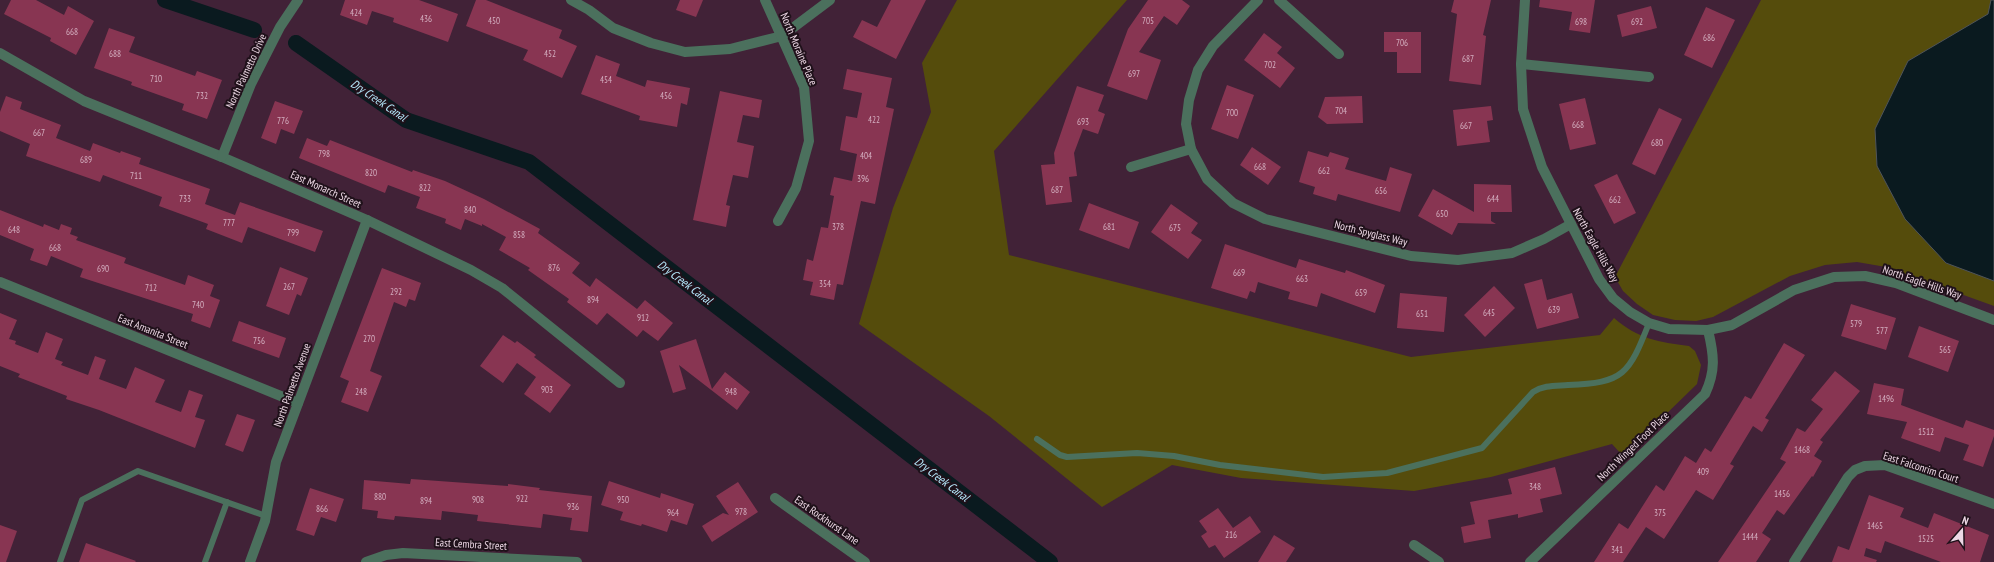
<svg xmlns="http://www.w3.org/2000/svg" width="1994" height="562" font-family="'PT Sans Narrow',sans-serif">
  <rect width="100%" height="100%" fill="#412237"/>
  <g fill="#554c0c">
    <path d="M957 0H1127L994 151 1009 255 1411 357 1600 335 1614 318C1638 339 1659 342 1689 346L1695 351 1701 365 1697 384 1623 456 1612 444 1491 477 1414 491 1241 478 1172 465 1102 507 989 416 859 324 893 208 931 112 922 63Z"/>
    <polygon points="1761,0 1994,0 1994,306 1886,267 1857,262 1825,265 1790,276 1713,317 1696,321 1675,320 1653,315 1637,304 1623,291 1615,277"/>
  </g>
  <polygon fill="#0a1a1f" stroke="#4e535a" points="1991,0 1994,0 1994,281 1946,263 1905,219 1877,166 1875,129 1908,61 1988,14"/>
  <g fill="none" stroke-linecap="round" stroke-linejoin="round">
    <g stroke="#0a1a1f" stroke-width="16">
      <polyline points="165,0 254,30"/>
      <polyline points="296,43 406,120 529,162 1050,562"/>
    </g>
  </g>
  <g fill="#883552">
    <polygon points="11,0 36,0 64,15 68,6 94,21 76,55 50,41 51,38 4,14"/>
    <polygon points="345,0 419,0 458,14 448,42 393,22 394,18 372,11 367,25 340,15"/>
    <polygon points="476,0 486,0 562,30 559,38 577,46 562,78 523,60 528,50 466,26"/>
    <polygon points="680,0 703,0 696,17 676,10"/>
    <polygon points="891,0 926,0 896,59 853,37 862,20 877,27"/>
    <polygon points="1148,0 1182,0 1190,6 1177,25 1164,16 1139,52 1161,60 1147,100 1107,86 1128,29"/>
    <polygon points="1454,0 1491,0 1483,35 1486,36 1481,85 1449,81 1457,14 1451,12"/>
    <polygon points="1540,0 1595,0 1590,33 1569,30 1572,12 1539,7"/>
    <polygon points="1651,6 1657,28 1622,37 1617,15"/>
    <polygon points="1706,7 1735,20 1712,68 1684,55"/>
    <polygon points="109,28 135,37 129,52 195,76 197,71 222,80 207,119 182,110 184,104 131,85 132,82 94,68"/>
    <polygon points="1384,32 1421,32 1421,73 1397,73 1397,52 1384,52"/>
    <polygon points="1264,33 1282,47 1277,53 1295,68 1280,88 1244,60"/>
    <polygon points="596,55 620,64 616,76 645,87 647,80 690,88 687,105 681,103 677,127 639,120 640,116 581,94"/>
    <polygon points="847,69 892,78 886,107 894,109 875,204 861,201 843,285 837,284 834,300 810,295 813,282 803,280 807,259 813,261 821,227 828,228 834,196 830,195 834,177 852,181 857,154 840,150 846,116 857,118 862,93 843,89"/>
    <polygon points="1227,85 1254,95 1238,139 1211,129"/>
    <polygon points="1077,86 1104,95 1098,111 1105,114 1098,134 1083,129 1074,153 1077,176 1069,177 1072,202 1046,205 1041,165 1055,164 1054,153"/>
    <polygon points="720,91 762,100 759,118 743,115 737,142 754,146 748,178 733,175 726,205 730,206 726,227 693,220"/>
    <polygon points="6,96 22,102 20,109 61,125 56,138 90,151 93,143 120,153 121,151 141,158 139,164 210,189 205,204 235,215 240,202 323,231 315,252 248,227 242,243 206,229 208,224 159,206 162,197 103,175 100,182 26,156 30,144 0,131 0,112"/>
    <polygon points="1362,96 1363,123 1327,124 1318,117 1325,97"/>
    <polygon points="1585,98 1596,144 1570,150 1559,104"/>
    <polygon points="275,101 303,111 294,134 281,129 276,144 261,138"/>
    <polygon points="1491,106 1493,120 1487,121 1490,142 1457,146 1453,110"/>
    <polygon points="1659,108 1682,119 1655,175 1632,164"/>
    <polygon points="307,138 327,146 330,140 412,172 413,170 445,181 484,199 540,229 538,233 580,263 572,273 590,287 596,278 637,309 645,300 673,323 658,341 643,330 637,337 607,313 597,325 567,302 569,299 528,270 530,268 499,250 506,237 482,224 482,226 465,219 461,230 445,223 446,219 416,208 420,197 388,185 385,193 299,158"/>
    <polygon points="1252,147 1281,167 1268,185 1240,165"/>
    <polygon points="1308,151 1328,157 1330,152 1349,158 1345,169 1386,181 1390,167 1412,174 1400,212 1338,194 1336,201 1313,194 1315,187 1299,182"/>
    <polygon points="1617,174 1636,213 1614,224 1594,185"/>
    <polygon points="1474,184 1511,185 1512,212 1491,212 1491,221 1496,224 1458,223 1452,235 1418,216 1433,189 1474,212"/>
    <polygon points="1089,203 1139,222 1129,249 1079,230"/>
    <polygon points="1171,204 1198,223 1191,233 1202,240 1188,259 1151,232"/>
    <polygon points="0,210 43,227 44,224 59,230 61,224 72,228 70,234 78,237 76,240 126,258 124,263 185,285 188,275 214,285 210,296 220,300 210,328 191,321 193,314 80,277 83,269 51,256 47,266 30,260 34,249 0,235"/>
    <polygon points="1225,244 1296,268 1299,259 1345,273 1346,270 1385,285 1375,313 1321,293 1317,307 1288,299 1290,292 1258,282 1255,293 1250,291 1247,299 1211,288"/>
    <polygon points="280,267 308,278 301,296 297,294 289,315 266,306"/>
    <polygon points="382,268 421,283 415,301 409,299 406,307 394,302 370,371 382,376 368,412 341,402 349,381 340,377"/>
    <polygon points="1542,279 1547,300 1572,293 1579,318 1537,329 1524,284"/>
    <polygon points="1494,286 1515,308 1485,337 1464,315"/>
    <polygon points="1400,293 1447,297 1444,332 1397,328"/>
    <polygon points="1851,304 1896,318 1886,350 1841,336"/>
    <polygon points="0,313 17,320 9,339 16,341 15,344 38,353 46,332 63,339 55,359 63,362 61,365 88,375 95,356 106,360 99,379 126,389 135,367 165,380 155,402 181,412 189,390 203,395 195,417 205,420 195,448 99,410 66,399 67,396 18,377 20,374 0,366"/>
    <polygon points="239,321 286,338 279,358 232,341"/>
    <polygon points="1919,326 1959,341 1948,372 1908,357"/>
    <polygon points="503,335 515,343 517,341 536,355 534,357 571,385 550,413 524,394 536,377 517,363 503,383 480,366"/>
    <polygon points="696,339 712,389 725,372 750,392 737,410 679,365 686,389 673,393 660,351"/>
    <polygon points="1784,343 1805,355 1765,418 1769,420 1762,432 1753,426 1730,464 1734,466 1713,500 1696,490 1664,539 1646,527 1623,562 1594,562 1619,523 1628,529 1656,485 1664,491 1685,456 1696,463 1705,448 1711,452 1745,396 1751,399"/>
    <polygon points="1835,371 1860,391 1820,440 1823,442 1814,456 1822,461 1813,477 1812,476 1784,515 1777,510 1762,533 1771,539 1756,562 1718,562 1786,462 1780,459 1797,428 1805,432 1823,409 1811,400"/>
    <polygon points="1874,383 1904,389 1901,405 1963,428 1966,420 1994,430 1994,436 1983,467 1963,460 1969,445 1945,437 1940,452 1901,438 1907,422 1867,414"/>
    <polygon points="237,414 255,420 243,452 225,445"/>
    <polygon points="1555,467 1562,494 1540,499 1543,512 1518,518 1518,514 1488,520 1491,538 1464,543 1461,527 1475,524 1470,502 1512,494 1508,479"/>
    <polygon points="411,479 508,486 508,484 540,488 539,490 592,496 588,532 570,530 572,518 543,514 541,528 477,521 478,515 442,511 441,520 395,516 394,520 377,518 378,511 362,509 364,480 410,484"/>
    <polygon points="609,481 660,498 661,493 694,504 687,525 671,520 667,532 642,524 641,526 620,520 623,512 601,505"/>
    <polygon points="738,482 758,512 712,542 702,526 723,513 729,515 716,496"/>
    <polygon points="310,488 344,499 336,522 321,517 314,536 296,530"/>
    <polygon points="1869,495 1904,508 1900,517 1928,528 1934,513 1989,535 1980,562 1941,562 1885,541 1881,553 1866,548 1864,556 1877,560 1876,562 1832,562 1838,546 1849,550"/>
    <polygon points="1218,508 1233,528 1250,516 1261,532 1224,558 1215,545 1209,548 1201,536 1207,532 1199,521"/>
    <polygon points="0,525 17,531 6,562 0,562"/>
    <polygon points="1274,535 1295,548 1286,562 1258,562"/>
    <polygon points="86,543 136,561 135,562 79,562"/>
  </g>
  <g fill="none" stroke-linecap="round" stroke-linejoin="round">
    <g stroke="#4b705d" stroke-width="6">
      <path d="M1037 439 1060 455 1067 457 1137 453 1174 456 1220 465 1323 477 1387 473 1482 448 1533 392C1544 385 1555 386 1568 385 1624 383 1629 374 1649 323"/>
      <polyline points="60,562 82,500 138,471 266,516"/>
      <polyline points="205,562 227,502"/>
    </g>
    <g stroke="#4b705d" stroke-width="10">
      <polyline points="571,0 589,10 613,28 651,43 685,52 730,49 782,36 830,0"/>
      <polyline points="765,0 804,87 809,141 796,188 778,221"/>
      <polyline points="1258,0 1213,46 1198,70 1189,100 1186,124 1191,149 1207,179 1233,203 1265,219 1411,256 1458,260 1512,253 1544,239 1571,224"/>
      <polyline points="1279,0 1339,54"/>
      <polyline points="0,53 84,101 222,157 367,220 471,270 502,288 620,383"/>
      <polyline points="1521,64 1649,77"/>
      <polyline points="222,157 251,84 280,27 298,0"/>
      <polyline points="1131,167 1191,149"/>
      <polyline points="0,282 298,403"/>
      <polyline points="775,498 865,562"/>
      <polyline points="1414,545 1439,562"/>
      <polyline points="250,562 265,521 276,462 367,220"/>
      <polyline points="366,562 386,555 403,553 577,562"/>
      <path d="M1530 562 1705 394C1716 371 1714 355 1708 330"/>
      <polyline points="1794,562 1848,477 1855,470 1865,466 1885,465 1994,504"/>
    </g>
    <polyline stroke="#4b705d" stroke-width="10" points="1525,0 1521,64 1523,109 1542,167 1599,279 1613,298 1630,312 1649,323 1669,329 1708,330 1732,325 1794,290 1834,277 1865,276 1896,283 1994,320"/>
  </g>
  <g text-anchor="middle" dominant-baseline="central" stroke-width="4" stroke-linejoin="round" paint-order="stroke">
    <g font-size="9" fill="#d4afc0">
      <text x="356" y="12">424</text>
      <text x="426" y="18">436</text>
      <text x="494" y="20">450</text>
      <text x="1148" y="20">705</text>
      <text x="1581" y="21">698</text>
      <text x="1637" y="21">692</text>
      <text x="72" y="31">668</text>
      <text x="1709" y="37">686</text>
      <text x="1402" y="42">706</text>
      <text x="115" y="53">688</text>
      <text x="550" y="53">452</text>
      <text x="1468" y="58">687</text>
      <text x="1270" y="64">702</text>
      <text x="1134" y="73">697</text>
      <text x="156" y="78">710</text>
      <text x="606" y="79">454</text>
      <text x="202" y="95">732</text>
      <text x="666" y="95">456</text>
      <text x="1341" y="110">704</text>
      <text x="1232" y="112">700</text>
      <text x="874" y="119">422</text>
      <text x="283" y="120">776</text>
      <text x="1083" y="121">693</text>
      <text x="1578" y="124">668</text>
      <text x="1466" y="125">667</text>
      <text x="39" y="132">667</text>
      <text x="1657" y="142">680</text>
      <text x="324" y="153">798</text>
      <text x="866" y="155">404</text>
      <text x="86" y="159">689</text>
      <text x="1260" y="166">668</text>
      <text x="1324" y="170">662</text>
      <text x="371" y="172">820</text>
      <text x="136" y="175">711</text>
      <text x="863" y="178">396</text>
      <text x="425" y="187">822</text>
      <text x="1057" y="189">687</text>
      <text x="1381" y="190">656</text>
      <text x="185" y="198">733</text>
      <text x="1493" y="198">644</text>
      <text x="1615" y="199">662</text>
      <text x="470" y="209">840</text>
      <text x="1442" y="213">650</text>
      <text x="229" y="222">777</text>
      <text x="838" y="226">378</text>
      <text x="1109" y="226">681</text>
      <text x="1175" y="227">675</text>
      <text x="14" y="229">648</text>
      <text x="293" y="232">799</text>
      <text x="519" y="234">858</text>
      <text x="55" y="247">668</text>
      <text x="554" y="267">876</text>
      <text x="103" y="268">690</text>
      <text x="1239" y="272">669</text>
      <text x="1302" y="278">663</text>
      <text x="825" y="283">354</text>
      <text x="289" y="286">267</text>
      <text x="151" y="287">712</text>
      <text x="396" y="291">292</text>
      <text x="1361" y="292">659</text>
      <text x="593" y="299">894</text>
      <text x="198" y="304">740</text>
      <text x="1554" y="309">639</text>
      <text x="1489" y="312">645</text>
      <text x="1422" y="313">651</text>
      <text x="643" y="317">912</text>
      <text x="1856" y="323">579</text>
      <text x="1882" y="330">577</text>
      <text x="369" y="338">270</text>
      <text x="259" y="340">756</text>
      <text x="1945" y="349">565</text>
      <text x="547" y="389">903</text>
      <text x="361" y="391">248</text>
      <text x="731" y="391">948</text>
      <text x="1886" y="398">1496</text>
      <text x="1926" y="431">1512</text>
      <text x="1802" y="449">1468</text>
      <text x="1703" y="471">409</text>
      <text x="1535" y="486">348</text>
      <text x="1782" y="493">1456</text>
      <text x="380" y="496">880</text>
      <text x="522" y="498">922</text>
      <text x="478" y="499">908</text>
      <text x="623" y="499">950</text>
      <text x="426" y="500">894</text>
      <text x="573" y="506">936</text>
      <text x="322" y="508">866</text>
      <text x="741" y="511">978</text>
      <text x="673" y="512">964</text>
      <text x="1660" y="512">375</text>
      <text x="1875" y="525">1465</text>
      <text x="1231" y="534">216</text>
      <text x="1750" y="536">1444</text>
      <text x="1926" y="538">1525</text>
      <text x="1617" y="549">341</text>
    </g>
    <g font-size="11" fill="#edd8e5" stroke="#1f111a">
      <text transform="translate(799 49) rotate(67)">North Moraine Place</text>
      <text transform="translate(246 71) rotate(-65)">North Palmetto Drive</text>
      <text transform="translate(326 189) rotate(24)">East Monarch Street</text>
      <text transform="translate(1371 233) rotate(14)">North Spyglass Way</text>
      <text transform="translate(1596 245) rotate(61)">North Eagle Hills Way</text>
      <text transform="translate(1922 282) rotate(19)">North Eagle Hills Way</text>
      <text transform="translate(153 331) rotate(22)">East Amanita Street</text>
      <text transform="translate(292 385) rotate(-70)">North Palmetto Avenue</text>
      <text transform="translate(1633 446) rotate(-44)">North Winged Foot Place</text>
      <text transform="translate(1921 467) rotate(18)">East Falconrim Court</text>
      <text transform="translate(827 520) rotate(35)">East Rockhurst Lane</text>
      <text transform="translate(471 544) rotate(3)">East Cembra Street</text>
    </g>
    <g font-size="12" font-style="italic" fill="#b5e9fc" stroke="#1f111a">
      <text transform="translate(379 100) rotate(34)">Dry Creek Canal</text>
      <text transform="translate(685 282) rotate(37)">Dry Creek Canal</text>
      <text transform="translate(942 479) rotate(37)">Dry Creek Canal</text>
    </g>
  </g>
  <g transform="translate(1962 530) rotate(20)" stroke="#1f111a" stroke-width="3" paint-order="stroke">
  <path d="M0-3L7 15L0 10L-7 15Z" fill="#edd8e5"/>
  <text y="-6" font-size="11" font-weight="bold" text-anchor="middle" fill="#edd8e5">N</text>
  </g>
</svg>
